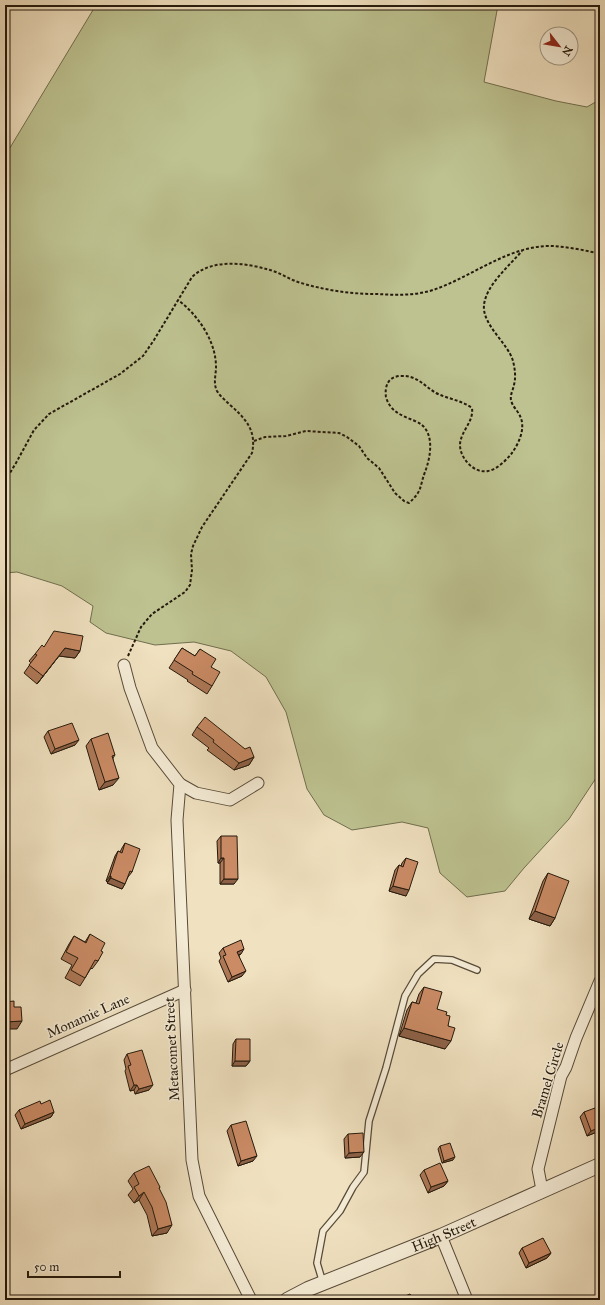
<svg xmlns="http://www.w3.org/2000/svg" width="605" height="1305" font-family="'IM FELL Great Primer',serif">
  <rect width="100%" height="100%" fill="#f0e1c0"/>
  <filter id="stains"><feTurbulence type="fractalNoise" baseFrequency=".005" numOctaves="4"/><feColorMatrix values="0 0 0 0 .2 0 0 0 0 .09 0 0 0 0 .02 0 0 0 .5 -.17"/></filter>
  <radialGradient id="worn" r=".72"><stop offset=".6" stop-color="#630" stop-opacity="0"/><stop offset="1" stop-color="#630" stop-opacity=".3"/></radialGradient>
  <polygon fill="#bdc290" stroke="#706e4e" points="96,5 498,5 484,82 556,101 587,107 599,100 600,84 600,772 569,819 524,868 505,891 467,897 440,873 428,828 402,822 352,830 324,815 307,789 286,712 266,677 231,651 194,642 155,645 106,633 90,622 93,606 62,586 17,572 5,573 5,156"/>
  <g fill="none" stroke-linecap="round" stroke-linejoin="round">
    <defs>
      <polyline id="service" points="323,1283 317,1263 323,1231 340,1211 353,1187 364,1172 369,1121 386,1068 405,996 418,974 434,959 452,960 477,970"/>
      <g id="minor">
        <polyline points="124,665 130,688 152,748 180,784 177,820 192,1160 199,1196 251,1300"/>
        <polyline points="180,784 196,793 230,800 258,783"/>
        <polyline points="5,1070 185,990"/>
        <polyline points="542,1190 538,1169 561,1076 566,1067 576,1038 600,981"/>
        <polyline points="441,1236 467,1300"/>
      </g>
      <g id="tertiary">
        <path id="s1" d="M287 1300 308 1289 441 1236 600 1165"/>
      </g>
    </defs>
    <use href="#service" stroke="#574b39" stroke-width="8"/>
    <use href="#minor" stroke="#574b39" stroke-width="13"/>
    <use href="#tertiary" stroke="#574b39" stroke-width="16"/>
    <g stroke="#24190c" stroke-width="2" stroke-dasharray="3 2" stroke-linecap="butt">
      <path d="M254 441 265 437 286 436 306 431 339 433 347 437 359 446 367 458 379 468 395 493 404 501 409 503C423 490 419 488 425 472 431 456 436 429 415 421 403 416 390 412 386 397 385 391 386 384 390 380 393 377 397 376 401 376 417 375 424 386 436 393 448 399 461 400 472 408 474 422 460 432 460 445 460 458 474 474 488 471 498 469 506 460 512 453 519 443 526 428 520 416 518 411 512 406 511 400 510 395 513 390 514 385 516 377 515 369 513 361 508 343 482 325 484 305 486 285 510 265 522 251"/>
      <path d="M5 481 16 463 34 430 49 414 120 374 143 356 154 340 192 277C212 258 246 263 270 270 281 273 290 280 301 283 325 290 350 294 376 294 395 295 414 296 433 290 472 277 509 245 552 246 568 247 585 250 600 254"/>
      <path d="M128 656 141 627 152 614 185 592 190 585 192 570 191 554 193 546 202 527 252 453C257 430 245 418 229 404 225 400 220 396 217 391 213 383 216 375 216 367 216 341 198 315 178 300"/>
    </g>
    <use href="#service" stroke="#f5ecd6" stroke-width="5.5"/>
    <use href="#minor" stroke="#f5ecd6" stroke-width="11"/>
    <use href="#tertiary" stroke="#f5ecd6" stroke-width="14"/>
  </g>
  <g fill="#ae7857" stroke="#24190c">
    <polygon points="44,647 80,651 75,658 59,656 37,684 24,673 31,663 29,661 35,654"/>
    <polygon points="182,648 195,656 200,649 211,667 212,686 207,694 187,681 188,680 169,668"/>
    <polygon points="197,727 245,749 254,757 249,765 234,770 207,750 209,748 192,735"/>
    <polygon points="48,731 75,745 51,754 44,737"/>
    <polygon points="91,739 115,755 113,758 113,785 99,790 86,746"/>
    <polygon points="221,836 234,884 220,884 220,863 218,863 217,841"/>
    <polygon points="125,843 132,872 128,877 122,889 107,883 108,882 106,881 115,856 118,851 120,852 122,848"/>
    <polygon points="406,858 406,896 389,891 395,870 399,865 401,866 402,863"/>
    <polygon points="548,873 555,918 550,926 529,919 543,881"/>
    <polygon points="90,934 101,951 98,961 92,969 91,968 85,978 80,986 65,978 72,965 61,959 69,944 74,936 85,942"/>
    <polygon points="223,948 241,954 239,955 242,976 228,982 219,961 221,958 219,953"/>
    <polygon points="424,987 437,1009 446,1015 448,1026 445,1049 399,1036 407,1010 412,1002 416,1003 419,994"/>
    <polygon points="236,1039 250,1061 246,1066 232,1066 233,1044"/>
    <polygon points="127,1054 149,1090 135,1094 134,1090 130,1091 125,1071 126,1069 124,1060"/>
    <polygon points="41,1104 54,1112 51,1117 21,1129 15,1115 19,1110"/>
    <polygon points="584,1112 597,1132 587,1136 580,1117"/>
    <polygon points="231,1125 253,1161 238,1166 227,1131"/>
    <polygon points="348,1134 360,1157 345,1158 344,1139"/>
    <polygon points="440,1146 453,1160 442,1163 438,1149"/>
    <polygon points="424,1170 448,1181 444,1186 428,1193 420,1175"/>
    <polygon points="134,1173 160,1187 159,1189 167,1233 152,1236 147,1215 139,1200 134,1203 128,1195 133,1189 128,1181"/>
    <polygon points="522,1248 551,1253 547,1258 526,1268 519,1253"/>
  </g>
  <g fill="#8d6147" stroke="#24190c">
    <polygon points="65,648 80,651 75,658 59,656 37,684"/>
    <polygon points="79,740 75,745 51,754 55,749"/>
    <polygon points="254,757 249,765 234,770 239,763"/>
    <polygon points="119,778 113,785 99,790 105,782"/>
    <polygon points="221,858 224,858 220,863 218,863"/>
    <polygon points="110,876 111,876 108,882 106,881"/>
    <polygon points="111,878 125,884 122,889 107,883"/>
    <polygon points="224,879 238,879 234,884 220,884"/>
    <polygon points="393,886 409,890 406,896 389,891"/>
    <polygon points="535,911 555,918 550,926 529,919"/>
    <polygon points="244,949 241,954 234,957 237,952"/>
    <polygon points="246,971 242,976 228,982 232,977"/>
    <polygon points="22,1021 17,1029 5,1029 5,1022"/>
    <polygon points="404,1028 451,1041 445,1049 399,1036"/>
    <polygon points="235,1061 250,1061 246,1066 232,1066"/>
    <polygon points="134,1085 137,1085 134,1090 130,1091"/>
    <polygon points="153,1085 149,1090 135,1094 139,1089"/>
    <polygon points="54,1112 51,1117 21,1129 25,1124"/>
    <polygon points="600,1125 600,1129 597,1132 587,1136 591,1131"/>
    <polygon points="364,1152 360,1157 345,1158 349,1153"/>
    <polygon points="257,1156 253,1161 238,1166 241,1161"/>
    <polygon points="455,1157 453,1160 442,1163 444,1161"/>
    <polygon points="448,1181 444,1186 428,1193 431,1187"/>
    <polygon points="144,1192 139,1200 134,1203 139,1196"/>
    <polygon points="172,1225 167,1233 152,1236 158,1229"/>
    <polygon points="551,1253 547,1258 526,1268 529,1263"/>
  </g>
  <g fill="#ca8b65" stroke="#24190c">
    <polygon points="54,631 83,636 80,651 65,648 43,676 29,665 37,655 35,654 42,645 44,647"/>
    <polygon points="182,648 195,656 200,649 216,659 211,667 220,672 212,686 192,674 193,672 174,660"/>
    <polygon points="205,717 245,749 250,747 254,757 239,763 213,742 214,740 197,727"/>
    <polygon points="72,723 79,740 55,749 48,731"/>
    <polygon points="108,733 115,755 112,756 119,778 105,782 91,739"/>
    <polygon points="221,836 237,836 238,879 224,879 224,858 221,858"/>
    <polygon points="125,843 140,849 132,872 130,871 125,884 111,878 111,876 110,876 118,851 122,853"/>
    <polygon points="406,858 418,862 409,890 393,886 399,865 403,867"/>
    <polygon points="548,873 569,881 555,918 535,911"/>
    <polygon points="90,934 105,943 101,951 103,952 98,961 95,960 85,978 71,970 78,958 66,952 74,936 86,943"/>
    <polygon points="241,940 244,949 237,952 246,971 232,977 223,956 226,955 223,948"/>
    <polygon points="424,987 442,992 437,1009 447,1012 446,1015 450,1016 448,1026 455,1028 451,1041 404,1028 412,1002 419,1004"/>
    <polygon points="14,1001 14,1007 21,1007 22,1021 5,1022 5,1002"/>
    <polygon points="236,1039 250,1039 250,1061 235,1061"/>
    <polygon points="142,1050 153,1085 139,1089 137,1085 134,1085 128,1066 131,1065 127,1054"/>
    <polygon points="50,1100 54,1112 25,1124 19,1110 40,1101 41,1104"/>
    <polygon points="600,1107 600,1127 591,1131 584,1112 595,1108 595,1109"/>
    <polygon points="246,1121 257,1156 241,1161 231,1125"/>
    <polygon points="363,1133 364,1152 349,1153 348,1134"/>
    <polygon points="450,1143 455,1157 444,1161 440,1146"/>
    <polygon points="440,1163 448,1181 431,1187 424,1170"/>
    <polygon points="149,1166 160,1187 159,1188 166,1202 172,1225 158,1229 152,1207 144,1192 139,1196 134,1187 139,1184 134,1173"/>
    <polygon points="543,1238 551,1253 529,1263 522,1248"/>
    <polygon points="410,1294 414,1300 398,1300 398,1299"/>
  </g>
  <g text-anchor="middle" dominant-baseline="central" stroke-width="3" stroke-linejoin="round" paint-order="stroke">
    <g font-size="14" fill="#24190c" stroke="#f5ecd6">
      <text transform="translate(88 1016) rotate(-24)">Monamie Lane</text>
      <text transform="translate(172 1049) rotate(-93)">Metacomet Street</text>
      <text transform="translate(548 1080) rotate(-73)">Bramel Circle</text>
      <text stroke="none"><textPath href="#s1" startOffset="170">High Street</textPath></text>
    </g>
  </g>
  <rect width="605" height="1305" fill="none" stroke="#f0e1c0" stroke-width="20"/>
  <rect x="6" y="6" width="593" height="1293" fill="none" stroke="#24190c" stroke-width="2"/>
  <rect x="10" y="10" width="585" height="1285" fill="none" stroke="#24190c"/>
  <g transform="translate(559 46) rotate(121)"><circle r="19" fill="#f5ecd6" stroke="#a19885"/>
  <path d="M0-3L7 15L0 10L-7 15Z" fill="#8f2418"/>
  <text y="-6" font-size="11" font-weight="bold" text-anchor="middle" fill="#24190c">N</text>
  </g>
  <path d="M28 1271v6h92v-6" fill="none" stroke="#24190c" stroke-width="2"/>
  <text x="34" y="1271" font-size="12" fill="#24190c" stroke="#f5ecd6" stroke-width="3" paint-order="stroke">50 m</text>
  <rect width="100%" height="100%" filter="url(#stains)"/>
  <rect width="100%" height="100%" fill="url(#worn)"/>
</svg>
